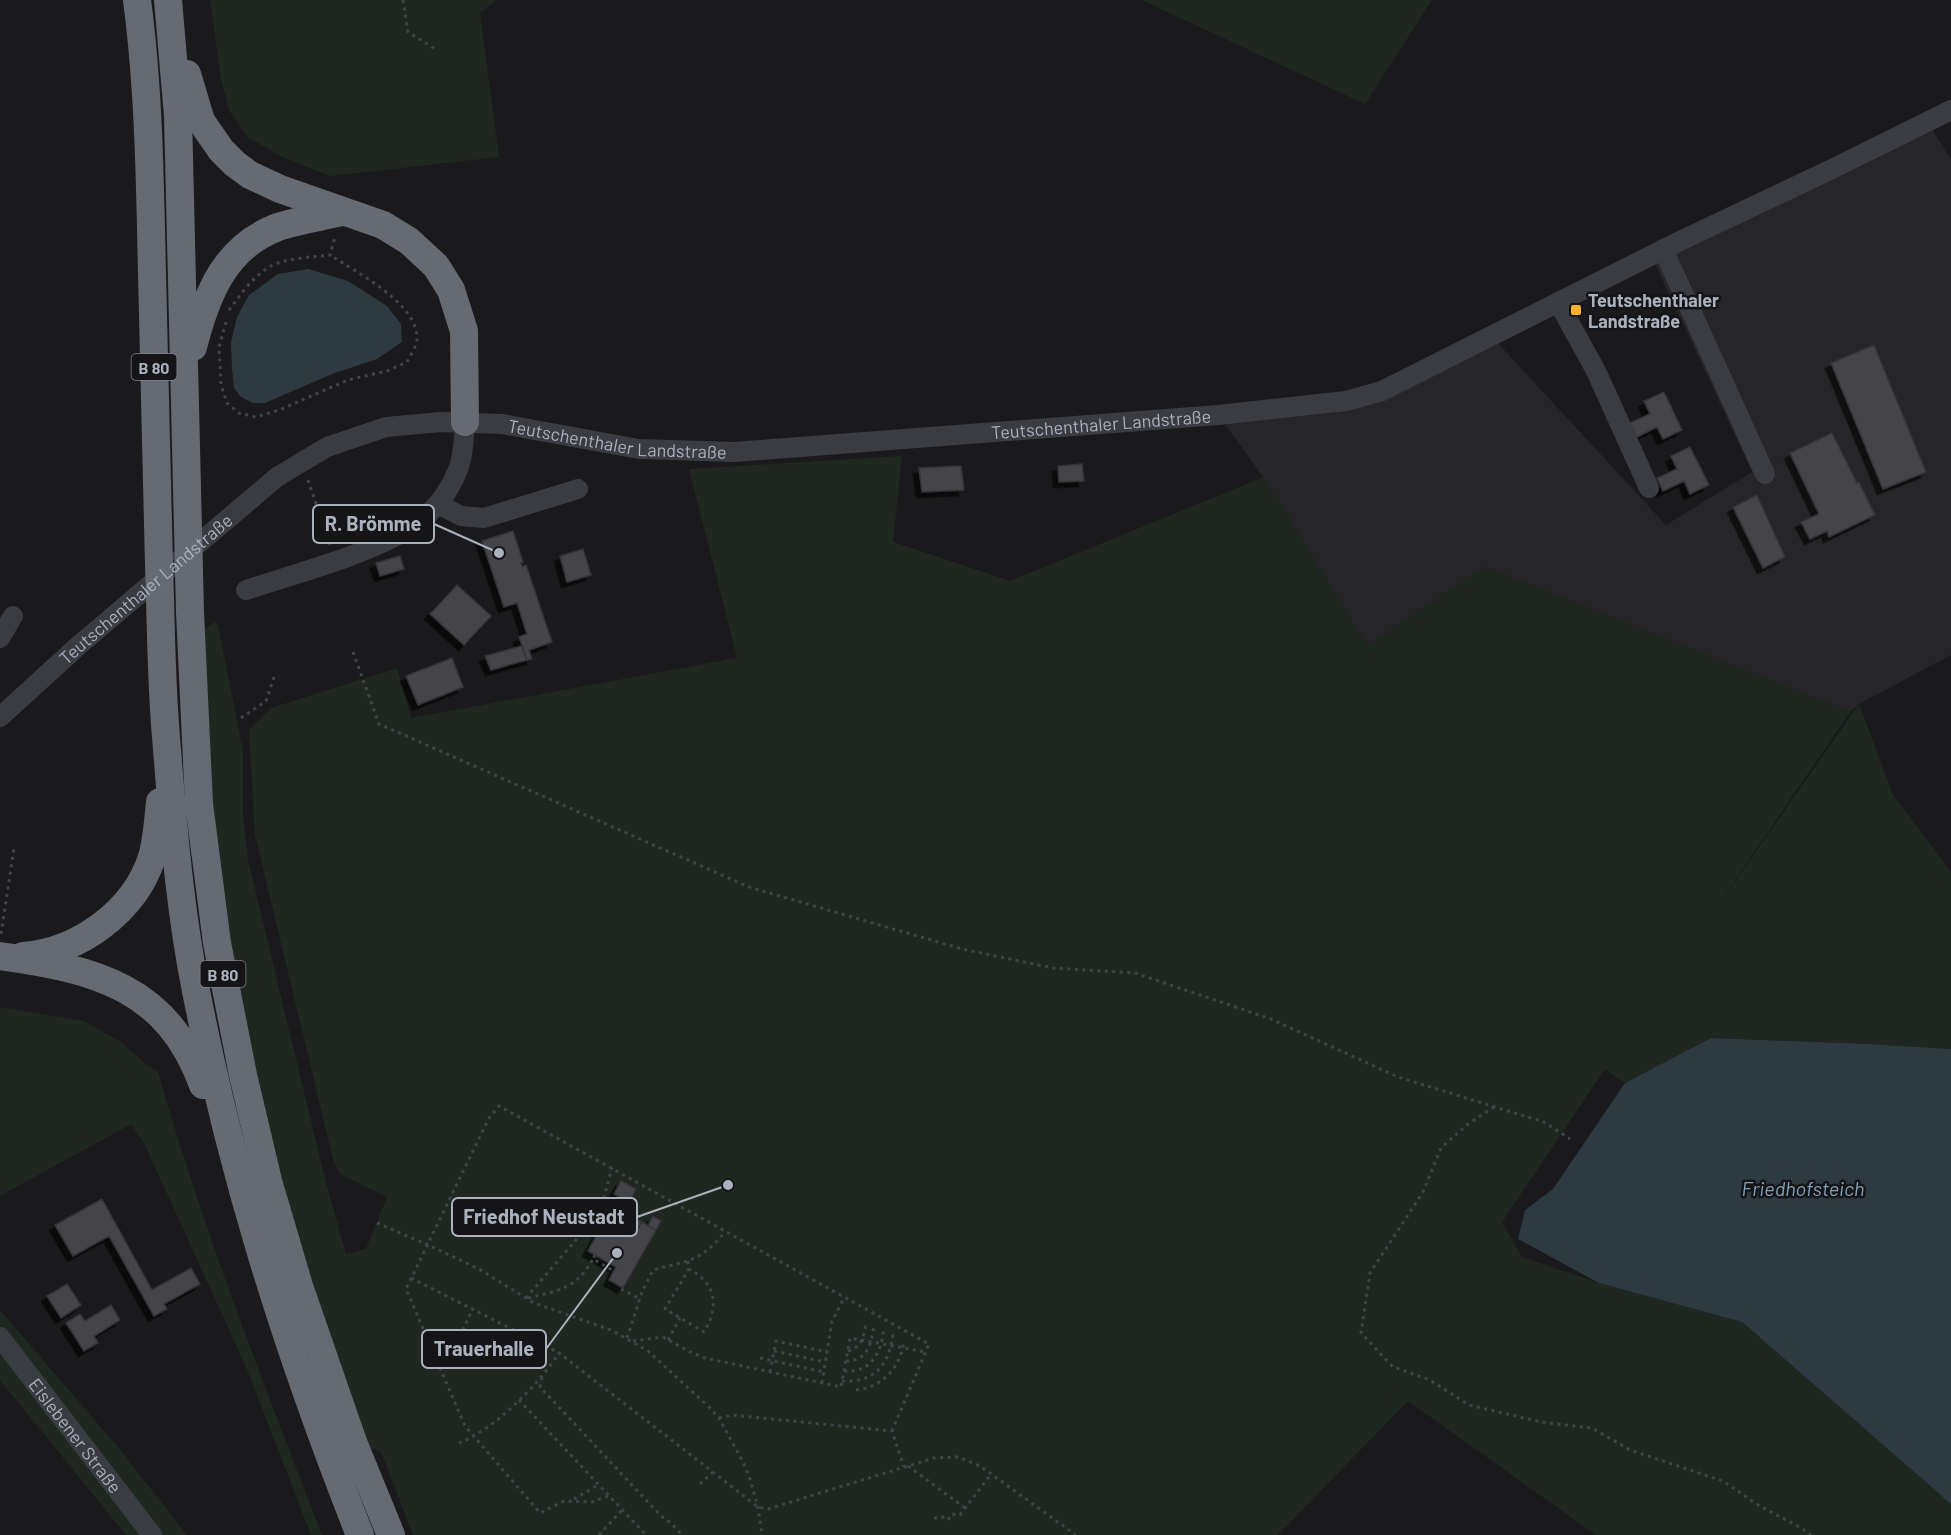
<svg xmlns="http://www.w3.org/2000/svg" width="1951" height="1535" font-family="Barlow,sans-serif">
  <defs>
    <filter id="shadow"><feDropShadow dx="-5.5" dy="5.5" stdDeviation="0" flood-color="#0009"/></filter>
  </defs>
  <rect width="100%" height="100%" fill="#1a1a1c"/>
  <polygon fill="#262629" points="1931,128 1951,159 1951,655 1859,704 1850,712 1485,567 1367,646 1264,478 1224,423 1333,411 1497,342 1666,525 1752,472 1655,264"/>
  <g fill="#1f2820">
    <polygon points="210,0 496,0 480,13 499,157 330,176 280,156 248,137 230,112 221,80"/>
    <polygon points="1142,0 1432,0 1365,104"/>
    <polygon points="902,456 893,542 1010,581 1264,477 1367,646 1485,567 1850,712 1697,936 1859,704 1893,795 1951,872 1951,1049 1868,1044 1711,1038 1625,1083 1605,1069 1502,1222 1522,1257 1599,1283 1742,1322 1951,1504 1951,1535 1596,1535 1408,1401 1278,1535 413,1535 381,1452 365,1446 314,1293 272,1145 240,999 220,878 211,798 202,632 215,622 218,625 243,752 243,816 248,860 325,1179 346,1254 366,1249 387,1197 340,1174 334,1163 255,835 249,730 271,708 397,668 411,718 737,658 689,469"/>
    <path d="M0 1007 84 1021 121 1042 146 1064 158 1072C203 1230 263 1382 322 1535H311L246 1367 144 1143 131 1124 0 1196Z"/>
    <polygon points="0,1310 117,1446 187,1535 126,1535 0,1380"/>
  </g>
  <g fill="#2e3a42">
    <polygon points="308,269 348,281 387,306 401,324 402,342 377,359 332,374 265,403 253,403 241,397 234,388 232,369 231,343 237,317 249,295 278,274"/>
    <polygon points="1711,1038 1868,1044 1951,1049 1951,1504 1742,1322 1599,1283 1518,1239 1525,1210 1553,1189 1625,1083"/>
  </g>
  <g fill="#444549" stroke="#343438" stroke-width="1.5" filter="url(#shadow)">
    <polygon points="1874,345 1926,472 1883,489 1831,363"/>
    <polygon points="1664,392 1682,430 1663,439 1657,427 1637,437 1630,423 1650,414 1644,401"/>
    <polygon points="1832,433 1857,483 1859,482 1875,515 1829,537 1827,531 1810,539 1801,522 1819,514 1790,453"/>
    <polygon points="1690,447 1709,485 1690,494 1684,481 1663,491 1657,478 1677,469 1671,456"/>
    <polygon points="1082,464 1084,481 1059,482 1058,466"/>
    <polygon points="961,466 964,490 922,492 919,468"/>
    <polygon points="1757,495 1785,557 1763,568 1733,507"/>
    <polygon points="513,531 523,562 521,563 522,567 526,565 552,642 529,650 532,659 527,660 519,637 527,634 517,603 504,607 482,541"/>
    <polygon points="583,549 591,575 567,582 560,556"/>
    <polygon points="400,556 404,569 380,576 376,563"/>
    <polygon points="457,585 491,616 464,645 430,614"/>
    <polygon points="522,646 527,660 491,670 485,656"/>
    <polygon points="452,658 463,687 418,705 406,676"/>
    <polygon points="621,1181 636,1189 629,1203 614,1194"/>
    <polygon points="102,1199 152,1290 191,1268 200,1284 164,1304 167,1309 154,1316 109,1236 73,1256 55,1225"/>
    <polygon points="629,1215 642,1222 634,1236 621,1229"/>
    <polygon points="653,1216 661,1221 656,1230 648,1226"/>
    <polygon points="605,1220 634,1236 642,1222 656,1230 623,1288 609,1280 616,1267 588,1251"/>
    <polygon points="67,1284 81,1305 61,1318 47,1296"/>
    <polygon points="111,1305 120,1320 94,1336 98,1343 84,1351 66,1323 80,1314 85,1321"/>
  </g>
  <g fill="none" stroke-linecap="round" stroke-linejoin="round">
    <g stroke="#404349" stroke-width="3" stroke-dasharray="3 4.5" stroke-linecap="butt">
      <polyline points="403,0 408,32 435,49"/>
      <path d="M229 310C241 294 253 276 271 266 286 258 313 257 330 255L335 237"/>
      <path d="M226 322 219 347 221 385 227 403 239 413 256 417 279 410 348 380 387 371 407 362C410 356 416 347 417 341 420 304 356 272 330 255"/>
      <polyline points="308,480 330,545"/>
      <polyline points="353,652 379,724 749,887 962,949 1053,968 1135,973 1271,1019 1398,1077 1544,1122 1570,1139"/>
      <polyline points="241,718 266,701 274,677"/>
      <polyline points="1,934 14,848"/>
      <polyline points="1494,1107 1468,1124 1441,1148 1423,1192 1370,1273 1361,1333 1393,1367 1430,1380 1469,1405 1541,1422 1592,1428 1630,1450 1723,1481 1758,1505 1803,1529 1811,1535"/>
      <polyline points="377,1223 426,1244 479,1269 534,1303 611,1330 648,1351 709,1407 719,1418 743,1462 750,1479 758,1507 762,1535"/>
      <polyline points="595,1255 593,1259 614,1271"/>
      <path d="M688 1261 689 1269 665 1309 704 1332C719 1307 717 1284 689 1269"/>
      <polyline points="411,1278 559,1353 758,1507 768,1509 934,1458 958,1457 980,1466 1076,1535"/>
      <polyline points="621,1289 640,1299"/>
      <polyline points="526,1298 600,1212 612,1168"/>
      <path d="M528 1298C560 1290 576 1289 593 1259"/>
      <polyline points="461,1334 519,1362 534,1357 543,1344"/>
      <path d="M627 1338 642 1292 653 1270C689 1260 699 1263 725 1232"/>
      <polyline points="668,1340 680,1318"/>
      <polyline points="633,1341 663,1337 690,1352 705,1358 841,1387 850,1338 926,1352"/>
      <polyline points="430,1346 461,1334 473,1308"/>
      <polyline points="774,1351 825,1362"/>
      <path d="M848 1351C863 1347 864 1335 866 1322"/>
      <polyline points="760,1358 824,1372"/>
      <path d="M846 1361C868 1361 871 1344 874 1325"/>
      <path d="M844 1371C872 1373 881 1352 884 1329"/>
      <polyline points="770,1372 776,1341 827,1352"/>
      <polyline points="542,1377 540,1387 661,1516 671,1523 682,1535"/>
      <path d="M842 1381C876 1383 889 1364 893 1334"/>
      <polyline points="822,1383 832,1321 844,1298"/>
      <path d="M856 1390C883 1387 901 1367 904 1340"/>
      <polyline points="519,1400 646,1535"/>
      <polyline points="719,1418 732,1415 892,1431 904,1467"/>
      <path d="M459 1443C494 1430 539 1384 559 1353"/>
      <polyline points="908,1466 965,1508"/>
      <polyline points="700,1484 713,1472"/>
      <polyline points="608,1496 592,1502 564,1501 540,1513 465,1426 406,1289 489,1118 499,1106 929,1344 892,1431"/>
      <polyline points="574,1499 598,1485"/>
      <polyline points="934,1518 943,1517 948,1520 952,1514 960,1515 991,1474"/>
      <polyline points="599,1535 622,1510"/>
    </g>
    <g stroke="#3a3c42" stroke-width="20">
      <polyline points="1663,249 1765,474"/>
      <polyline points="1558,302 1596,371 1649,488"/>
      <polyline points="438,504 461,516 484,518 578,489"/>
      <path d="M246 590C280 579 314 569 348 557 397 538 439 521 459 467 464 452 464 437 465 422"/>
      <polyline points="0,638 13,616"/>
      <path id="s1" d="M0 717 78 646 277 477 327 447 386 427 441 422 502 424 639 449 734 452 1218 415 1346 401 1382 391 1678 242 1832 169 1951 110"/>
      <path id="s2" d="M0 1337 152 1535"/>
    </g>
    <g stroke="#666a73" stroke-width="28">
      <path d="M137 0C149 91 150 183 152 274 154 371 156 468 159 565 161 622 161 680 166 737 172 813 178 889 191 964 227 1162 286 1348 360 1535"/>
      <polyline points="168,0 178,116 190,612 199,804 217,943 243,1075 268,1181 299,1286 353,1442 391,1535"/>
      <polyline points="187,74 201,121 221,150 235,164 250,175 280,189 383,225 409,241 436,266 451,290 464,331 465,422"/>
      <path d="M193 347C206 296 224 247 278 227 299 220 321 217 342 212"/>
      <path d="M0 956C94 969 168 987 203 1085"/>
      <path d="M23 956C79 952 135 911 152 857 157 840 158 820 160 802"/>
    </g>
  </g>
  <rect fill="#ffb22f" stroke="#151517" stroke-width="2" x="1570" y="304" width="12" height="12" rx="3"/>
  <g text-anchor="middle" dominant-baseline="central" stroke-width="5" stroke-linejoin="round" paint-order="stroke">
    <g fill="#151517" stroke="#7e828b" stroke-width="1.5">
      <rect x="131.5" y="354" width="45" height="26" rx="4.5"/>
      <rect x="200.5" y="961" width="45" height="26" rx="4.5"/>
    </g>
    <g font-size="16" font-weight="bold" fill="#abb1bd">
      <text x="154" y="367">B 80</text>
      <text x="223" y="974">B 80</text>
    </g>
    <g font-size="18" font-weight="bold" fill="#abb1bd" stroke="#151517" text-anchor="start">
      <text x="1588" y="300">Teutschenthaler<tspan x="1588" dy="21">Landstraße</tspan></text>
    </g>
    <g font-size="18" fill="#abb1bd" stroke="#151517">
      <text stroke="none"><textPath href="#s1" startOffset="1206">Teutschenthaler Landstraße</textPath></text>
      <text stroke="none"><textPath href="#s1" startOffset="720">Teutschenthaler Landstraße</textPath></text>
      <text stroke="none"><textPath href="#s1" startOffset="194">Teutschenthaler Landstraße</textPath></text>
      <text stroke="none"><textPath href="#s2" startOffset="124">Eislebener Straße</textPath></text>
    </g>
    <g font-size="20" font-style="italic" fill="#81a1b9" stroke="#151517">
      <text x="1803" y="1188">Friedhofsteich</text>
    </g>
  </g>
  <path fill="none" stroke="#abb1bd" stroke-width="2" d="M499 553L434 524M728 1185L637 1217M617 1253L546 1349"/>
  <g fill="#abb1bd" stroke="#151517" stroke-width="2">
    <circle cx="499" cy="553" r="6"/>
    <circle cx="728" cy="1185" r="6"/>
    <circle cx="617" cy="1253" r="6"/>
  </g>
  <g fill="#151517" stroke="#abb1bd" stroke-width="2">
    <rect x="313" y="505" width="121" height="38" rx="6"/>
    <rect x="452" y="1198" width="185" height="38" rx="6"/>
    <rect x="422" y="1330" width="124" height="38" rx="6"/>
  </g>
  <g font-size="20" text-anchor="middle" font-weight="bold" fill="#abb1bd">
    <text x="373" y="531">R. Brömme</text>
    <text x="544" y="1224">Friedhof Neustadt</text>
    <text x="484" y="1356">Trauerhalle</text>
  </g>
</svg>
